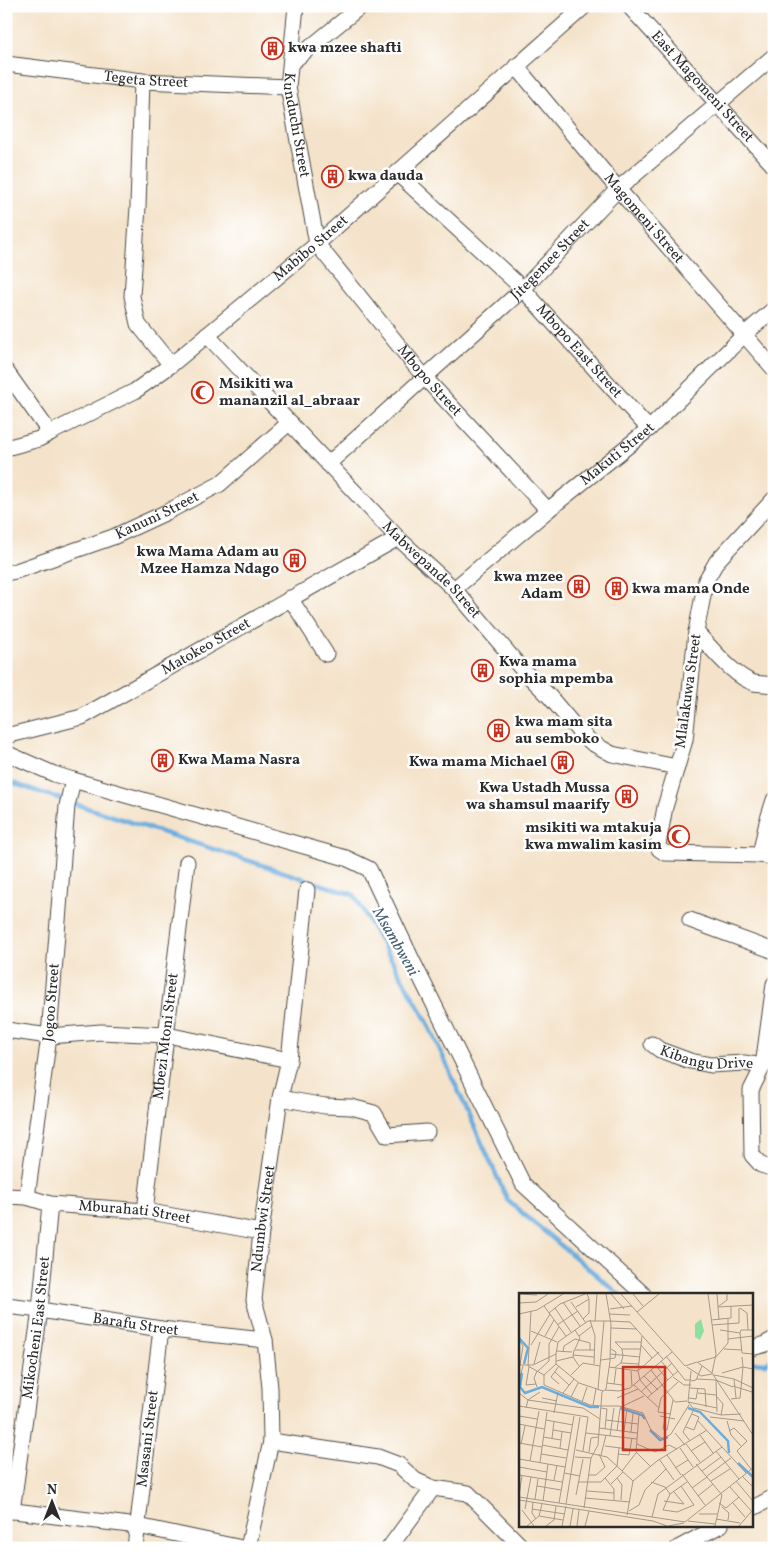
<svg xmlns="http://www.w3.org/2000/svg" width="780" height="1554" font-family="Vollkorn,serif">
  <rect width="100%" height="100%" fill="#fff"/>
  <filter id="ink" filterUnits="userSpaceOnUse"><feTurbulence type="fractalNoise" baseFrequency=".02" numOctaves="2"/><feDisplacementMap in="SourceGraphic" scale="10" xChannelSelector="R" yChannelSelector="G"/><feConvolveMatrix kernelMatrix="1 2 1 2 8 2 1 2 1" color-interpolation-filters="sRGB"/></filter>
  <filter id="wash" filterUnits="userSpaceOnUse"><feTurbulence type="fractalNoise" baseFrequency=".0096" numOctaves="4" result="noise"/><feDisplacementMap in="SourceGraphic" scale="20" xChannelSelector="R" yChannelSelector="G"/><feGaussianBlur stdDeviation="1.12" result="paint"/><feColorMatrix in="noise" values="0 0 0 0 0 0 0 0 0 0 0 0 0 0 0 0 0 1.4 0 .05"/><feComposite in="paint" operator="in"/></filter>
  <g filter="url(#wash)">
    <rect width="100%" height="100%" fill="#f4e3ca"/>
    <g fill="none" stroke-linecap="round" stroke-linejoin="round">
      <g stroke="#69acde" stroke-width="4.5">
        <polyline points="6,781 64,800"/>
        <polyline points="72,803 354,895 427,1021 508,1201 619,1294"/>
        <polyline points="751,1362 766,1363 774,1358"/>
      </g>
    </g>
  </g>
  <g filter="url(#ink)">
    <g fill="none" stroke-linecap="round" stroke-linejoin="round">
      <defs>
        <g id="minor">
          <path id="s1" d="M296 6 288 87 317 244 425 378 548 510"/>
          <path id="s2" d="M629 6 774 166"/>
          <polyline points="291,63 361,6"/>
          <path id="s3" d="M6 64 142 81 288 87"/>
          <path id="s4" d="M516 66 618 189 774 369"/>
          <polyline points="142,81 138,207 132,296 138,324 171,365"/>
          <path id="s5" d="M397 173 523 289 649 429"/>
          <path id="s6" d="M207 335 398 538 454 589 521 668 549 696 577 729 592 743 612 754 677 767"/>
          <polyline points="6,371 50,433"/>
          <path id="s7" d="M6 448 39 439 50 433 135 391 171 365 317 244 585 6"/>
          <path id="s8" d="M328 464 523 289 618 189 774 56"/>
          <polyline points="774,499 717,561 706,580 696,632 685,740 665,807 658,845 659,849 665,853 760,855 774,857"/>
          <path id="s9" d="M6 573 16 571 113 537 167 512 220 484 290 422"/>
          <path id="s10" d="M454 589 548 510 649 429 745 334 774 309"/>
          <polyline points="290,598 326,654"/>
          <path d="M696 632C712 648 733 676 754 683 760 684 767 684 774 685"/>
          <path id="s11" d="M6 736 82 717 398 538"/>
          <polyline points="6,753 54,774 73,780 346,858 369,869 412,960 523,1184 643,1294"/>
          <polyline points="760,855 767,822 774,800"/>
          <polyline points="690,920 774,951"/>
          <polyline points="774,984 763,1066 751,1090 752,1155 761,1165 774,1169"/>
          <polyline points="6,1030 49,1036 101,1032 167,1035 289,1060"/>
          <path id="s12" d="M652 1044 660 1050 690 1061 711 1065 744 1063 763 1066"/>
          <polyline points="280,1098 325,1106 351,1107 374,1113 387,1135 427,1132"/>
          <path id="s13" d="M6 1196 27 1197 50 1204 145 1211 261 1232"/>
          <path id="s14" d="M27 1197 49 1036 67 806 73 780"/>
          <path id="s15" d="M145 1211 187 862"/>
          <path id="s16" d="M6 1306 40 1310 161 1329 265 1340"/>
          <polyline points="751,1348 763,1345 774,1339"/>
          <polyline points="271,1441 378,1457 399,1465 415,1480 433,1488 468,1493 523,1548"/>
          <polyline points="751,1509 774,1497"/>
          <polyline points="6,1510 138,1526 242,1548"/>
          <path id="s17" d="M12 1511 40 1310 50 1204"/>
          <path id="s18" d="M135 1548 161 1329"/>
          <path id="s19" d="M248 1548 271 1441 270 1388 265 1340 254 1300 261 1232 280 1098 289 1060 307 890"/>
          <polyline points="389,1548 433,1488"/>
          <polyline points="678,1548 721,1525"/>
        </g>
      </defs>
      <use href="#minor" stroke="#494743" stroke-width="17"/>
      <use href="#minor" stroke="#fff" stroke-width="15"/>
    </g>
  </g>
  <defs>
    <symbol id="building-ring" viewBox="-11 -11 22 22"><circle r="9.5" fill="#fff" stroke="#c8321e" stroke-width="1.5"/><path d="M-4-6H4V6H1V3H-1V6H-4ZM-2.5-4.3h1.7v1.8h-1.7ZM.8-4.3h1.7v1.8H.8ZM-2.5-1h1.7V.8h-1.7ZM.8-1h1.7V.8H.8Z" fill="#c8321e"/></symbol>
    <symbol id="mosque-ring" viewBox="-11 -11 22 22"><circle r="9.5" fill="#fff" stroke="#c8321e" stroke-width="1.5"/><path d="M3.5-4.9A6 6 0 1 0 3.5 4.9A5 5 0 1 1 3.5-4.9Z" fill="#c8321e"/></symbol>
  </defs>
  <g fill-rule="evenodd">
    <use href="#building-ring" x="260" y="36" width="25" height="25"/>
    <use href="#building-ring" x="320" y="164" width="25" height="25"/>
    <use href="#mosque-ring" x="190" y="380" width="25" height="25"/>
    <use href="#building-ring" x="282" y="548" width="25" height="25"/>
    <use href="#building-ring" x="566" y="574" width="25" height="25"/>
    <use href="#building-ring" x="604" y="576" width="25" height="25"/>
    <use href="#building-ring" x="470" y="658" width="25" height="25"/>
    <use href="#building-ring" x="486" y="718" width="25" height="25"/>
    <use href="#building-ring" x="150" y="748" width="25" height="25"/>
    <use href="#building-ring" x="550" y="750" width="25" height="25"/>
    <use href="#building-ring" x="614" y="784" width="25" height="25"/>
    <use href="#mosque-ring" x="666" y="824" width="25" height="25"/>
  </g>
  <g text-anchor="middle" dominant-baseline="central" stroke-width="5" stroke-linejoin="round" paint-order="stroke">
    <g font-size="15" font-weight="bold" fill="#2b2b2b" stroke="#fff" text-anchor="start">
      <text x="288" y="48">kwa mzee shafti</text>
      <text x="348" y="176">kwa dauda</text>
      <text x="219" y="384">Msikiti wa<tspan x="219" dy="17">mananzil al_abraar</tspan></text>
      <text x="279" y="552" text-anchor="end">kwa Mama Adam au<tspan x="279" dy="17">Mzee Hamza Ndago</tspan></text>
      <text x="563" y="577" text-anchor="end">kwa mzee<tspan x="563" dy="17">Adam</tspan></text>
      <text x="632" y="589">kwa mama Onde</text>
      <text x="499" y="662">Kwa mama<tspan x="499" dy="17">sophia mpemba</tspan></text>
      <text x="515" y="722">kwa mam sita<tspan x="515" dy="17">au semboko</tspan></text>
      <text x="178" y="760">Kwa Mama Nasra</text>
      <text x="547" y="762" text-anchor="end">Kwa mama Michael</text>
      <text x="610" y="788" text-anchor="end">Kwa Ustadh Mussa<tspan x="610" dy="17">wa shamsul maarify</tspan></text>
      <text x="662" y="828" text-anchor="end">msikiti wa mtakuja<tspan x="662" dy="17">kwa mwalim kasim</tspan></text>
    </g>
    <g font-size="15" fill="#2b2b2b" stroke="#fff">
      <text stroke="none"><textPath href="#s3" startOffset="141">Tegeta Street</textPath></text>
      <text stroke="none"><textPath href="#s2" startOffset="109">East Magomeni Street</textPath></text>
      <text stroke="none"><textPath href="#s1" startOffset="120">Kunduchi Street</textPath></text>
      <text stroke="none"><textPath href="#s4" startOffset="199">Magomeni Street</textPath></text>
      <text stroke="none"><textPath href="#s7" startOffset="368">Mabibo Street</textPath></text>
      <text stroke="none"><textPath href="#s8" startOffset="302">Jitegemee Street</textPath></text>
      <text stroke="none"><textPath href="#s5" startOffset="255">Mbopo East Street</textPath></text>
      <text stroke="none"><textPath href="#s1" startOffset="418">Mbopo Street</textPath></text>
      <text stroke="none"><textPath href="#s10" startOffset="212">Makuti Street</textPath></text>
      <text stroke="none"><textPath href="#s9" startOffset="162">Kanuni Street</textPath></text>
      <text stroke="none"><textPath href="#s6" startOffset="325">Mabwepande Street</textPath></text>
      <text stroke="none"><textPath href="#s11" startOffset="221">Matokeo Street</textPath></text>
      <text transform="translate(689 691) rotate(-82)">Mlalakuwa Street</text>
      <text stroke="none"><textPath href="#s14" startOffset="196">Jogoo Street</textPath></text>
      <text stroke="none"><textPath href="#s15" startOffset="176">Mbezi Mtoni Street</textPath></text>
      <text stroke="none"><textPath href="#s12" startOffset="58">Kibangu Drive</textPath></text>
      <text stroke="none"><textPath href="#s13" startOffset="130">Mburahati Street</textPath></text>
      <text stroke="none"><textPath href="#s19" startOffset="334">Ndumbwi Street</textPath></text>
      <text stroke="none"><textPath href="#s16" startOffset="131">Barafu Street</textPath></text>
      <text stroke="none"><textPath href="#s17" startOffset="185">Mikocheni East Street</textPath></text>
      <text stroke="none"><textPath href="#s18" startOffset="110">Msasani Street</textPath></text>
    </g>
    <g font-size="16" font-style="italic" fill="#445f73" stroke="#fff">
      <text transform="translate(395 942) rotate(60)">Msambweni</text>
    </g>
  </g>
  <g transform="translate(519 1293)">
    <rect width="234" height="234" fill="#f4e3ca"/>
    <path d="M182 26 185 38 181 47 176 44V31Z" fill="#8ee0a0"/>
    <path fill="none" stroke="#69acde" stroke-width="2.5" d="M0 45 9 55 5 71M3 80 1 94 6 100 23 94 71 114H80M101 115 123 122 126 126M169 115 181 119 209 148 210 160M131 137 141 147 149 144M219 170 234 184"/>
    <path fill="none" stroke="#a4998a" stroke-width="1" d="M0 1 18 2M92 1 105 16M102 1 166 73 178 69 193 80 234 142M114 1 124 13M189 1 197 61 193 80M198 1 200 27M44 9 61 33M52 9 67 30M0 10 17 9 29 1M25 13 47 43M200 13 208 7V1M57 14 70 6 68 1M199 14 234 12M36 15 52 39M221 15 228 20 229 37M91 16 113 13M12 18 9 73 25 82M118 19 140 1M30 20 41 11 66 1M0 21 18 17 44 1M90 21 111 22M64 26 70 20V6M71 27 76 43 75 71M192 27 212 25V13M76 28 78 1M91 28 111 29 144 66M38 32 59 18M193 32 220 30V15M92 35 118 36M56 37 61 45 56 56M201 37 221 40 223 60 234 61M12 38 38 49M221 40 222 37H234M26 43 35 27M60 43 73 33M123 43 119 78 121 87 133 101M209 46 234 43M0 47 4 53 1 72M96 49H122M12 52 31 21M122 52 133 65M103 56H121M205 56 223 57M37 58 53 59M44 59 45 53 56 46 71 50V57M37 61V71L60 90 84 98M91 61 121 64M54 62 75 64M147 63 166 87H172M197 64 209 50V26M82 67 96 65 97 59 92 56M37 68 54 64M142 68 154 82M179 69 197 64M102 70 120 71M15 71 21 49M37 71 25 82V92L71 112 82 113M0 72H14L37 61 39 49 69 28H91M40 73 32 84 40 91M60 73 54 64 55 57H76M137 73 149 87M10 74 7 92 17 91M90 74 119 78M168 74 182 83 193 81M95 75 102 70 104 63 103 56 96 49M120 77 140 59M132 77 156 109 168 108M19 78 30 68V51L40 34M112 78 113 93M36 79 50 92M203 80 224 74 223 64M52 82 64 70 81 73M195 82 215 86 234 95M125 83 139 97M154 84 165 92H172M178 86 197 87M215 86 217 105M197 87 198 119M197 87 214 94M0 88 4 73M172 88 177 87 183 73M88 90 103 92 106 97M95 91 97 76M115 92 140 115M104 93V77M214 93 233 99M18 94 15 85 18 78M171 95 186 96 187 114M79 96 85 28M86 97 100 98 111 95 153 59M122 99 153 70M0 100 9 107 64 115 81 126M44 100 55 86M179 100 197 102M52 104 59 90M198 104 204 111 202 122M23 105 38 108M98 105 119 96M128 105 159 78M170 105 177 106 179 95M212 106 221 105 224 74 234 76M63 109 68 94M169 109 198 115M74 112 77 96M0 113 69 124 64 158M82 113H100L124 120 132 137 144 146 152 141 170 112M104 113 125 103M7 115 9 107 21 99M82 115 88 116 86 136M175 115 202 122 222 121M35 120 39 99M120 121 117 159 131 173M152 121 139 119 142 105 159 89M0 123 18 126M141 123 156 126M191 124 225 128M146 125 144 136 148 137 154 107M27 127 54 132M87 127 119 131M179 128 227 180M208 128 212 142 222 153M0 131 25 136M167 134 175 137 180 124 173 121M80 135 118 140M34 137 52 140M98 138 101 116M105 138 108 116M210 138 215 135 228 148 218 158 232 176M112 139 114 120M67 140 118 146M156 140 166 152M181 142 194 160M91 143 95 115M24 144 42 147M33 145 35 129M171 148 164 139 175 116 169 109 172 78M0 150 23 154M2 151 6 133M118 151 136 159 150 152 158 156M167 151 181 169M23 152 49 157M86 153 117 157M41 155 43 139M161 155 174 174M57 157 88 164 114 188 108 222M172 158 186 149M197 158 220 186M70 159 72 145 79 144M22 161 47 165M99 161 110 162 113 145M82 162 87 142M148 162 162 182M56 164 72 165M0 166 46 174M140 166 155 187M11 168 20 118M21 169 28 119M177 171 203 202 196 233M0 174 28 179M156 175 169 167M103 178 117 160M183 178 202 164M45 180 61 183M163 181 186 212M0 182 43 189M70 182H77L86 174 80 161M188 183 212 165M223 183 234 194M86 185 95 196V207M98 185 103 192 102 207M35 187 38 172M114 188 138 168 188 137M192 188 211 176M217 188 234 208M60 189H82L98 173 100 155M132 189 146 194 151 201 144 217 158 219 175 212 162 193M92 191 104 179M18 193 42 197M211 194 234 220M173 195 188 184M68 198 95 200M155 199 165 211M151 201 168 189M0 202 3 183M57 202 64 166M179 203 194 191M0 204 166 229 234 175M66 205 111 209M16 206 19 186M0 207 134 228 148 233M24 208 29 171M145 208 165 211M14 209 13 220 17 226M40 210 55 123M200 210 207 215 220 204M214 210 226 224M47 211 61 124M203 214 210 220 209 227M65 215 72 165 79 152 83 99 87 96 91 68 92 31 87 1M6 216 12 184M13 216 46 221M3 217 15 233M110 218 120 212 126 197 147 176M180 221H198M20 223 44 227M133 224 139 201 203 154M197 226 221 230M169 228 196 231M8 233 20 223 23 211M27 233 35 227 37 213M43 233 47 213M51 233 54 216M58 233 60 217M66 233 70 218M149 233 165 230M220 233 232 219"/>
    <path fill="#c8321e" fill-opacity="0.15" stroke="#c8321e" stroke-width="2.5" d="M104 74H146V157H104Z"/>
    <rect width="234" height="234" fill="none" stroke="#2b2b2b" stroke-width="2.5"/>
  </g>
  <rect width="780" height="1554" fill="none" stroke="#fff" stroke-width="25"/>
  <g transform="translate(52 1502)" stroke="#ffffff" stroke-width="4" paint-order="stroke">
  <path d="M0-4L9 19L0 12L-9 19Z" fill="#2b2b2b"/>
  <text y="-8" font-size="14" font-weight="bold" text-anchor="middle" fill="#2b2b2b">N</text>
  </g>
</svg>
